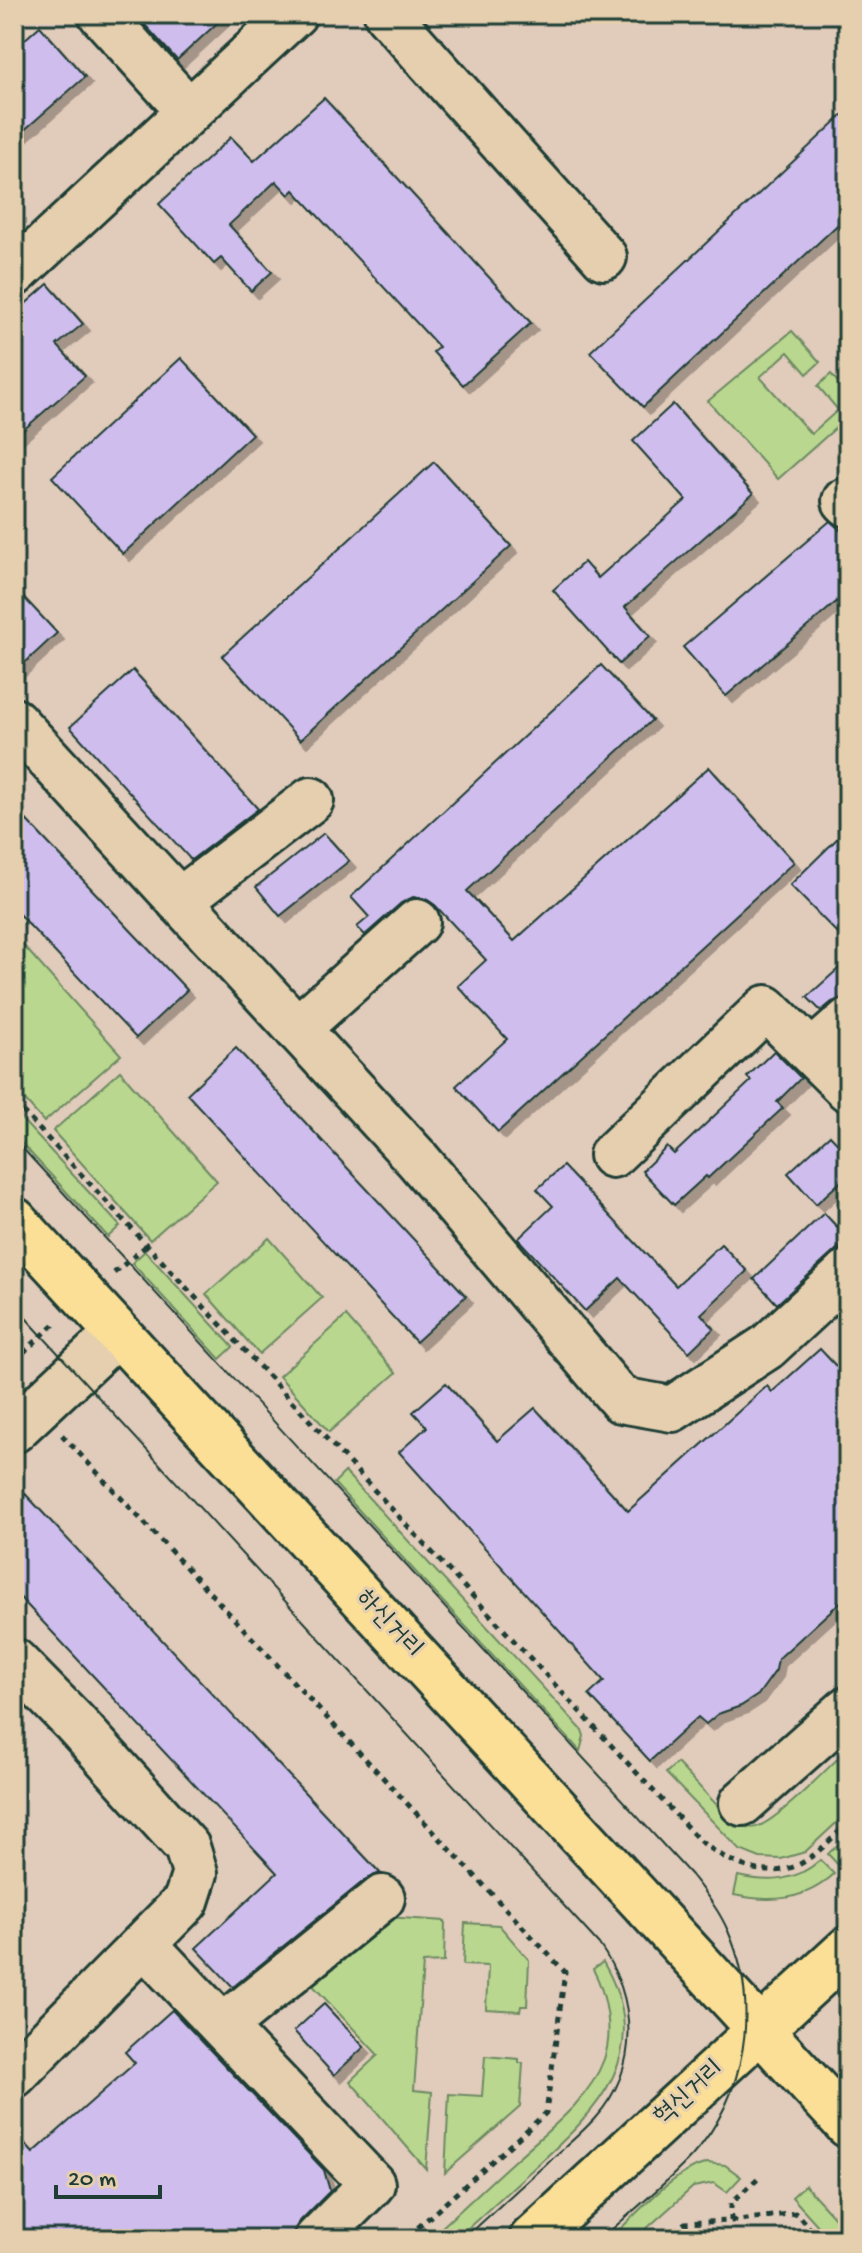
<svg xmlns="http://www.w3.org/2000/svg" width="862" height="2253" font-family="'Gochi Hand','Poor Story',sans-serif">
  <defs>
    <filter id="shadow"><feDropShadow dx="7" dy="7" stdDeviation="0" flood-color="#0004"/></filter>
  </defs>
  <rect width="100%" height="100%" fill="#e1cbbb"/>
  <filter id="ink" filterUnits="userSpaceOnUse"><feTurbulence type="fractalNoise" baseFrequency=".0125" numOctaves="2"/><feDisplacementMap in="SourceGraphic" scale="16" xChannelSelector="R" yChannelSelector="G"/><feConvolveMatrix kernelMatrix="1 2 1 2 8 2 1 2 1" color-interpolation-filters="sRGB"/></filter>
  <g filter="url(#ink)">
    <g fill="#bad78f" stroke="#6c8a62" stroke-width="2">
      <polygon points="792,331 820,362 807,374 788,352 760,377 811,434 838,410 818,386 831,374 848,394 848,417 778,479 708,401"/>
      <polygon points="14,935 121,1055 44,1122 14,1088"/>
      <polygon points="120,1071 217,1181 150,1240 53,1131"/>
      <polygon points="14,1111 120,1226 108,1237 14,1135"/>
      <polygon points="269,1238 322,1298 259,1354 206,1294"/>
      <polygon points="145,1251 233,1347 220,1359 132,1263"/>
      <polygon points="346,1316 396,1373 329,1432 279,1376"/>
      <polygon points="345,1472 582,1730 584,1736 580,1751 334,1483"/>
      <path d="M848 1749V1812L805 1852 781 1859 760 1858 740 1850 666 1773 677 1763 732 1821C740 1825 746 1829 756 1827 777 1822 829 1766 848 1749Z"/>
      <polygon points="848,1835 848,1861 841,1868 828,1854"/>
      <path d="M820 1860 834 1874C805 1901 771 1903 734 1895L738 1876C769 1883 796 1882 820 1860Z"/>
      <polygon points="371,1916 445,1921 444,1962 423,1963 414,2090 432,2092 426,2169 350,2081 378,2055 303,1975"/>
      <polygon points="465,1923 499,1925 529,1960 527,2006 521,2006 520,2011 486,2009 488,1966 463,1965"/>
      <path d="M603 1962C656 2053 599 2109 534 2168 508 2192 482 2215 456 2239H429C458 2213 486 2186 515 2160 547 2131 589 2101 604 2059 614 2031 606 1994 593 1969Z"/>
      <polygon points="485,2056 519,2059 519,2063 523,2063 520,2107 445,2173 449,2094 482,2096"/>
      <path d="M707 2163 725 2165 741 2177 727 2192 714 2183 693 2187 635 2239H610C639 2212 669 2174 707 2163Z"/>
      <polygon points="805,2185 848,2232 848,2239 830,2239 792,2197"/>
    </g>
    <g fill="#cfbdee" stroke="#1f3d34" stroke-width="2" filter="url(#shadow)">
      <polygon points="135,14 227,14 177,60"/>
      <polygon points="40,26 85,77 14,139 14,49"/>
      <polygon points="324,98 531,323 463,385 433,352 439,347 294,190 289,195 276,181 229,225 272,272 251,291 221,258 214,264 159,204 231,137 254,161"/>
      <polygon points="848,110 848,215 643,407 590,352"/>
      <polygon points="48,284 83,324 57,345 85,376 14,438 14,314"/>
      <polygon points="181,358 252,434 123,554 52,477"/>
      <polygon points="673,404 753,494 625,607 650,636 619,664 553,590 584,562 598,578 686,500 633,441"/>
      <polygon points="434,462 511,546 300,740 222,656"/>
      <polygon points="830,521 848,537 848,592 726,696 683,647"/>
      <polygon points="14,587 57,633 14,673"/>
      <polygon points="601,665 652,720 467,891 514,941 709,767 794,862 498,1132 456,1086 507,1039 458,986 486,960 435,905 426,899 413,897 401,903 365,935 357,927 369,917 351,897"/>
      <polygon points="133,670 258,809 191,860 70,727"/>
      <polygon points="14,807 187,990 136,1038 14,909"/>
      <polygon points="848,828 848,944 790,885"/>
      <polygon points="324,833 349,861 280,916 256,887"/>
      <polygon points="848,960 848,997 832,1002 821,1011 807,997"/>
      <polygon points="236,1048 466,1296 416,1342 187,1094"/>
      <polygon points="774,1051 801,1078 777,1102 783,1108 708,1178 706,1176 674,1205 642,1171 667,1147 674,1154 751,1081 747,1077"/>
      <polygon points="830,1135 848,1154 848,1175 816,1204 788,1173"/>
      <polygon points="563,1166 676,1286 721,1244 747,1271 701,1314 714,1328 689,1352 620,1278 585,1311 518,1239 553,1206 537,1189"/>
      <polygon points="824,1213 848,1239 777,1304 754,1279"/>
      <polygon points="820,1349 848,1379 848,1595 778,1659 776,1670 758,1695 741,1706 718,1714 706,1724 698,1717 650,1761 589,1695 604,1681 399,1452 427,1427 413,1412 446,1383 497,1441 535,1408 628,1511 767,1386 772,1392"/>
      <polygon points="14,1482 380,1873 366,1879 233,1987 196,1948 277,1873 14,1591"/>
      <polygon points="324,2004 364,2047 334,2075 294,2031"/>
      <polygon points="172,2010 324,2170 330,2191 299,2222 293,2232 293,2239 14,2239 14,2132 33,2153 135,2063 125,2052"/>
    </g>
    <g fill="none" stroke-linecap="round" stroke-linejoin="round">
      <defs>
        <g id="minor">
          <polyline points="101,14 189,111"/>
          <polyline points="387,14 604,257"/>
          <polyline points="14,274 294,14"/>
          <polyline points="845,501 848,504"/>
          <polyline points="14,721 417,1159 621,1400 672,1409 767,1347 848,1272"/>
          <polyline points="179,901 311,800"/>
          <polyline points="297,1029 417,922"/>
          <polyline points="812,1053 848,1021"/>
          <polyline points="612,1155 766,1008 848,1089"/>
          <polyline points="14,1430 118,1333"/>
          <polyline points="14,1661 74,1722 187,1847 195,1873 186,1901 14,2075"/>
          <polyline points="742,1803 848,1709"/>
          <polyline points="145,1945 372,2184 317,2239"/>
          <polyline points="224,2026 382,1898"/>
        </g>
        <g id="major">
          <polyline points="14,1220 848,2125"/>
          <polyline points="532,2239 848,1949"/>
        </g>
      </defs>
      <use href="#minor" stroke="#1f3d34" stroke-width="50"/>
      <use href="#major" stroke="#1f3d34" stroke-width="50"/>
      <g stroke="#1f3d34" stroke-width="5" stroke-dasharray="6 6" stroke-linecap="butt">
        <path d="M14 1102 700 1841C728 1862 765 1882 800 1864 818 1854 833 1837 848 1823"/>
        <polyline points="114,1273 146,1246"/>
        <polyline points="14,1361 58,1321"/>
        <polyline points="62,1435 565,1972 546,2113 405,2239"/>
        <polyline points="731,2221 731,2203 759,2177"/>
        <polyline points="664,2239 685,2223 731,2221 796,2213 819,2239"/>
      </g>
      <use href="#minor" stroke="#e5cfae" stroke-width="44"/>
      <use href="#major" stroke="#fbdf96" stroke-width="44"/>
      <g stroke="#1f3d34" stroke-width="2">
        <path d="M14 1139 691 1875C705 1893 719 1910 728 1931 761 2005 746 2096 692 2156 664 2186 631 2212 601 2239"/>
        <path d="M14 1305 599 1944C637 1998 641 2067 595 2118 580 2135 562 2149 546 2164 518 2189 491 2214 464 2239"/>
      </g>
    </g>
  </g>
  <g text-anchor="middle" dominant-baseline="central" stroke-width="6" stroke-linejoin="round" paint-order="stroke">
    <g font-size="26" fill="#1f3d34" stroke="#e5cfae">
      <text transform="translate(388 1625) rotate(47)">하신거리</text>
      <text transform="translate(690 2094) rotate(-42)">혁신거리</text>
    </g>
  </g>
  <rect width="862" height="2253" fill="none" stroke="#e5cfae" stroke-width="48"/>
  <rect x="24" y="24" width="814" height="2205" fill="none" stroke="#1f3d34" stroke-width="3" filter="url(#ink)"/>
  <path d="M56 2185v12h104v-12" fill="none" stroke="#1f3d34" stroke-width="4"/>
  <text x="68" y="2185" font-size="24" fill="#1f3d34" stroke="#e5cfae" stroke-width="6" paint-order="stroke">20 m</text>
</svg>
